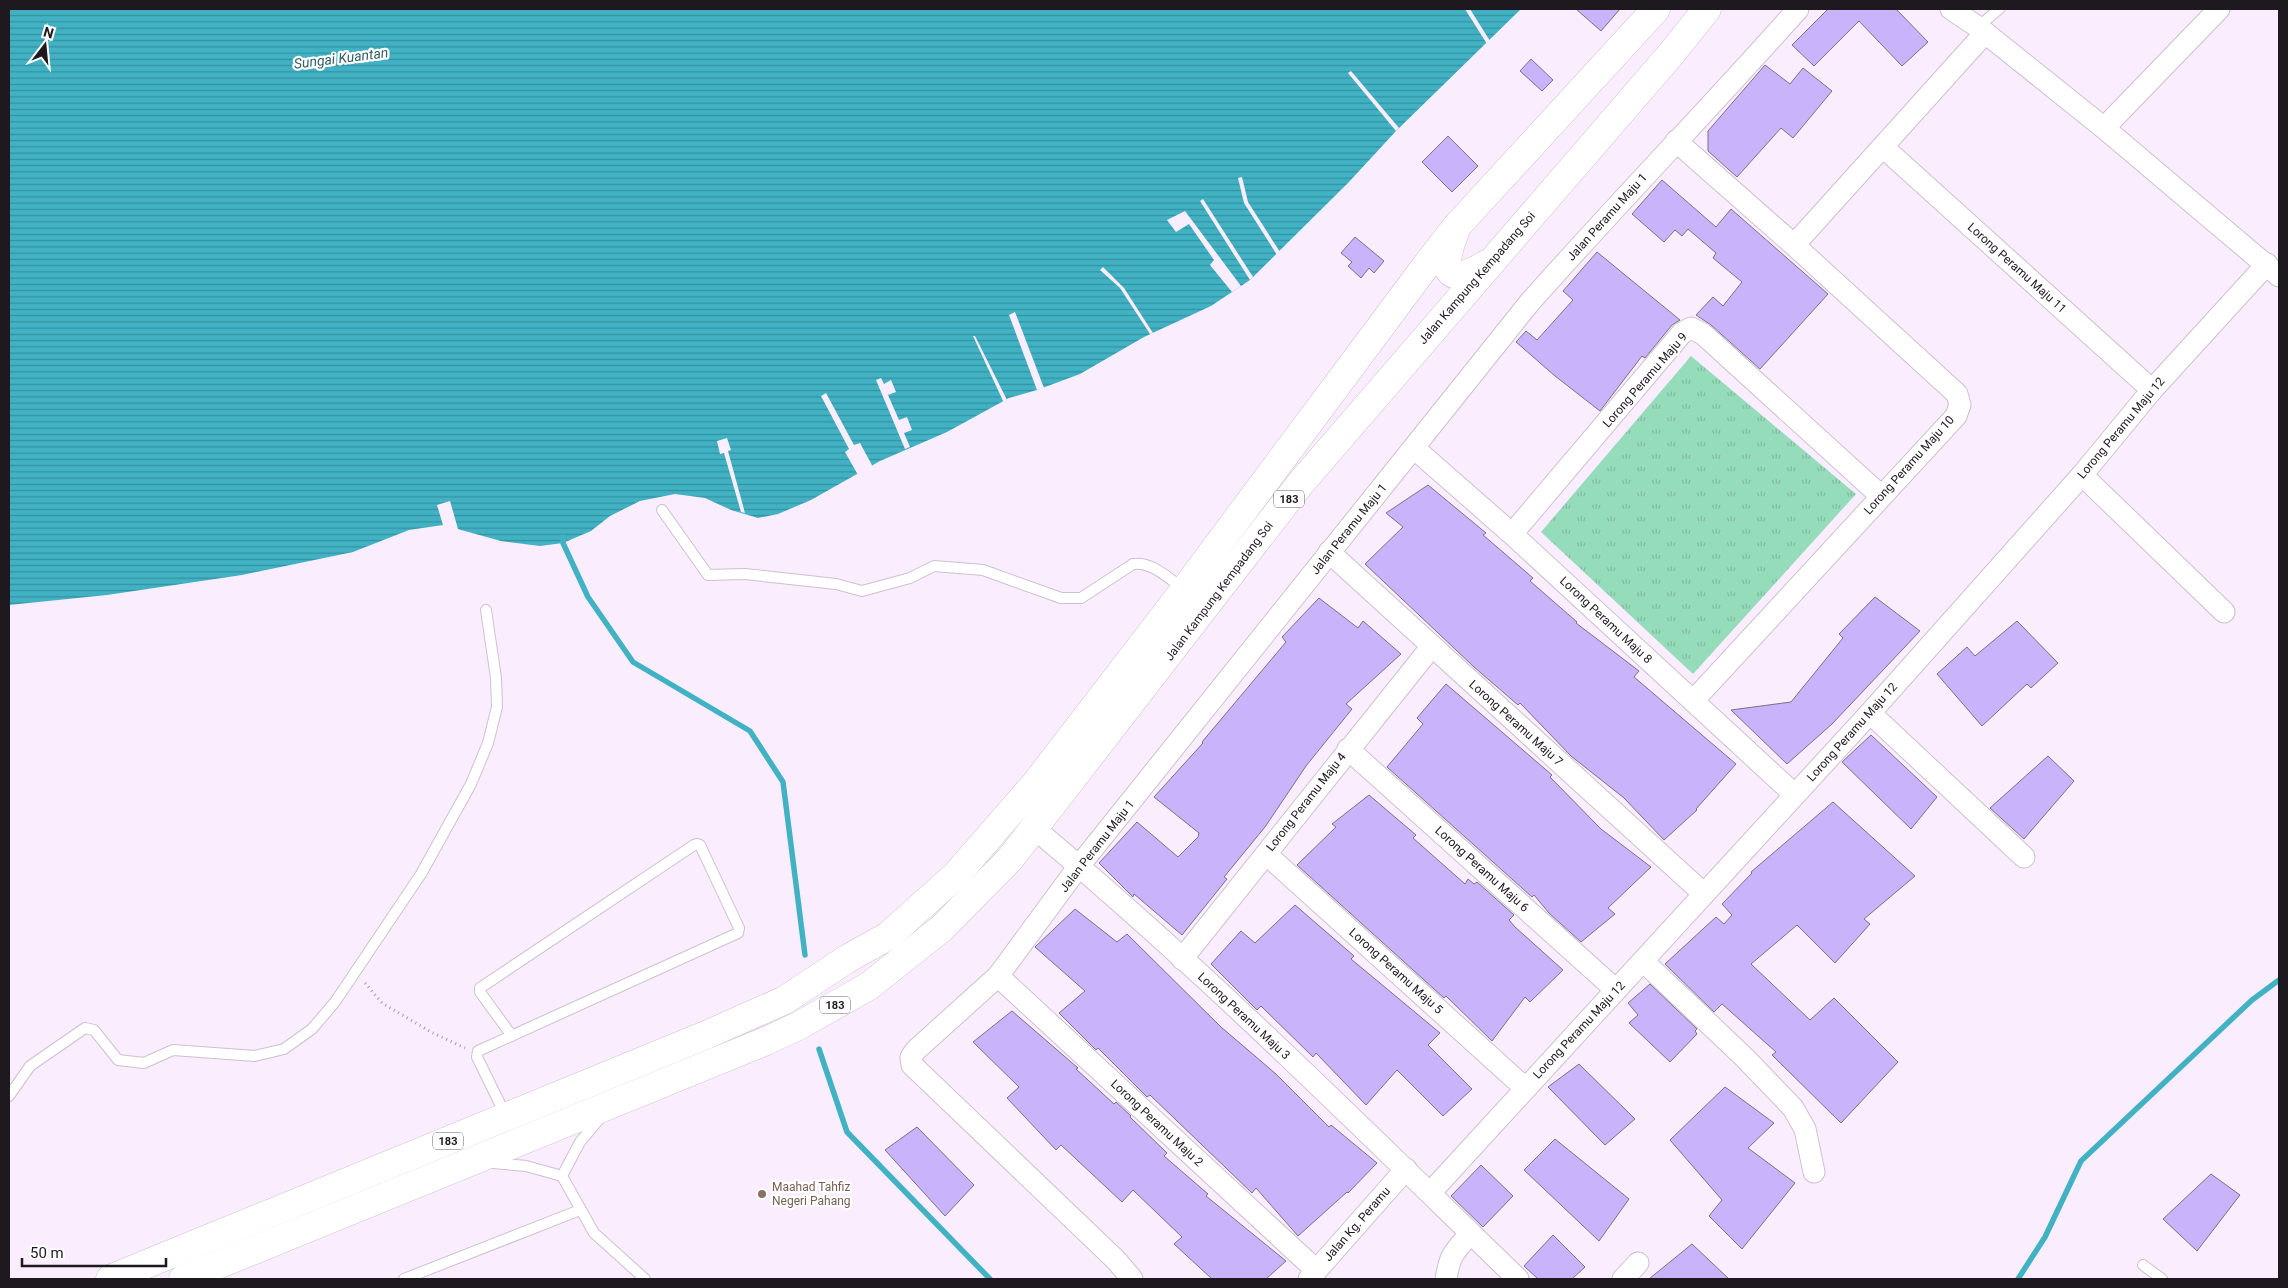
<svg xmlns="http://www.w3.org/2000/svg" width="2288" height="1288" font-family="Roboto,sans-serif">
  <defs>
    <pattern id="grass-tufts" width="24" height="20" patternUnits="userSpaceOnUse" patternTransform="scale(1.25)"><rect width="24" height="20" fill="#95dcbb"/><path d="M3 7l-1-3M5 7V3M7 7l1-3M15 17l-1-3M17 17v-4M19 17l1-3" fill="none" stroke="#80bca0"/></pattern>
    <pattern id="water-rules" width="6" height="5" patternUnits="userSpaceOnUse" patternTransform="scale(1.25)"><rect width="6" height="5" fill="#41b2c4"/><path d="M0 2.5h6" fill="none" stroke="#36909f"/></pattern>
  </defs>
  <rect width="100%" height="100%" fill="#faedfd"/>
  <polygon fill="url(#grass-tufts)" points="1691,356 1856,494 1693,674 1541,532"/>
  <polygon fill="url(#water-rules)" points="9,9 1521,9 1396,131 1348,183 1250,280 1211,306 1144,337 1080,374 1037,390 1009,398 947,432 880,461 811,500 778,514 758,518 731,510 705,498 675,494 640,501 610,516 591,531 563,543 540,546 501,541 443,525 409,530 353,552 242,575 107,595 9,605"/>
  <g fill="#faedfd">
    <polygon points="1465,9 1470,9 1490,41 1487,44"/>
    <polygon points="1351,71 1399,128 1396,131 1348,73"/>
    <polygon points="1242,177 1248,202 1280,252 1277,255 1244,203 1238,178"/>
    <polygon points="1203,199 1253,277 1250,280 1200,201"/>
    <polygon points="1185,211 1241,286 1232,292 1210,265 1214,260 1189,224 1176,232 1167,220"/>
    <polygon points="1103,267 1124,288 1153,333 1150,334 1120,288 1100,270"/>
    <polygon points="1015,312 1044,388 1037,390 1009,315"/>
    <polygon points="973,336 975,336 1008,402 1004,403"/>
    <polygon points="881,378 884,384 891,380 896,392 888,395 899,420 907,417 912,430 904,433 910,447 905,449 876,380"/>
    <polygon points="826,393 854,445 860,443 873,467 858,475 845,452 849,449 821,396"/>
    <polygon points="727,438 731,450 728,451 745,513 741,512 724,453 720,454 717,441"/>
    <polygon points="450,501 458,529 459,531 444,528 443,525 437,505"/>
  </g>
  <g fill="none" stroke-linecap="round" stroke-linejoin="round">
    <g stroke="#41b2c4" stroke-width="5.5">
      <polyline points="563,537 563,543 588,597 633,662 750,731 783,782 805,955"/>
      <polyline points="819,1049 847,1132 990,1279"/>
      <polyline points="2018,1279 2045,1237 2081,1161 2252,1000 2279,980"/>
    </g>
  </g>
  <g fill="#c9b3fb" stroke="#777383">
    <polygon points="1576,9 1620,9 1601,31"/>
    <polygon points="1828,9 1896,9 1928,42 1902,66 1859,21 1814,66 1792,45"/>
    <polygon points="1531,59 1553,80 1542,91 1520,71"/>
    <polygon points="1765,65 1790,84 1803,68 1832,91 1793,138 1781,128 1737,177 1708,151 1708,131"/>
    <polygon points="1448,136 1478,166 1452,192 1422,162"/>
    <polygon points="1662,180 1716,227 1731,209 1828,294 1760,369 1711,325 1696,315 1713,297 1723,306 1742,282 1713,258 1716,253 1688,229 1682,236 1675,230 1664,242 1632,214"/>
    <polygon points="1355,237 1384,261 1374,273 1369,268 1361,278 1348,266 1352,262 1341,253"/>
    <polygon points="1597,252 1680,320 1672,325 1645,358 1642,356 1600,411 1555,376 1516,342 1526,331 1537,340 1573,300 1563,291"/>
    <polygon points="1428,485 1486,533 1483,535 1533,578 1530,581 1577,622 1576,623 1639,671 1634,677 1736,764 1696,809 1697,810 1664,840 1624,798 1571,756 1520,703 1518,705 1474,667 1365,564 1403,527 1386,513"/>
    <polygon points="1875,597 1920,631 1832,724 1787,764 1731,710 1791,702 1843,638 1839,634"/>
    <polygon points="1319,598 1358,628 1363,621 1401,654 1346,704 1352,709 1306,766 1265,827 1224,877 1227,879 1182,935 1134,894 1133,897 1099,863 1137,822 1178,857 1198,837 1199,833 1154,797 1203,743 1202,742 1286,642 1282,637"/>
    <polygon points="2017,621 2058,663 2031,688 2027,684 1982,726 1937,674 1967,647 1975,656"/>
    <polygon points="1446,684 1552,775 1550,777 1601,829 1651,867 1608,908 1615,914 1581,942 1549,913 1534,895 1532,897 1387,767 1423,724 1417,718"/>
    <polygon points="1871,735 1937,797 1911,829 1842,762"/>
    <polygon points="2048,756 2074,781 2024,839 1990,808"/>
    <polygon points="1369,795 1416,835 1413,838 1465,884 1468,879 1474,884 1477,882 1514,915 1509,920 1515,927 1563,970 1530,1002 1525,997 1492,1041 1446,996 1444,998 1297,865 1336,827 1332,824"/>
    <polygon points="1833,802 1915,876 1864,919 1870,924 1835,963 1797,925 1751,964 1810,1020 1834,998 1898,1062 1841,1123 1772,1055 1776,1052 1722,1004 1714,1012 1665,964 1716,917 1724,924 1732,915 1722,904 1752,873 1751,872"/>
    <polygon points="1295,905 1354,956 1351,959 1440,1033 1428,1045 1472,1089 1443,1116 1397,1070 1366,1105 1316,1053 1313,1057 1261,1006 1257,1010 1211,964 1241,931 1255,943"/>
    <polygon points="1075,909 1117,942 1127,934 1221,1027 1276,1074 1329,1127 1331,1125 1377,1163 1348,1193 1347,1192 1298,1236 1256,1188 1252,1193 1150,1095 1147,1097 1098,1048 1096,1050 1059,1013 1085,991 1035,947"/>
    <polygon points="1650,984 1697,1029 1695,1031 1697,1034 1670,1062 1629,1023 1638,1015 1628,1003"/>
    <polygon points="1012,1011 1078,1068 1076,1069 1114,1104 1116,1102 1131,1116 1130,1117 1167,1153 1164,1156 1208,1194 1206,1196 1286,1261 1266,1279 1212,1279 1174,1244 1182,1237 1133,1190 1122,1202 1061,1145 1056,1150 1007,1098 1019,1087 973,1042"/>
    <polygon points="1579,1064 1635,1119 1605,1145 1548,1087"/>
    <polygon points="1725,1087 1774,1123 1748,1148 1795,1183 1742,1249 1709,1216 1722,1200 1670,1140"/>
    <polygon points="917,1127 974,1185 945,1216 885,1150"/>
    <polygon points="1555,1139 1629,1199 1599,1241 1524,1170"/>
    <polygon points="1481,1165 1513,1196 1483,1227 1451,1196"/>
    <polygon points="2211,1174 2240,1195 2197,1251 2163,1219"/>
    <polygon points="1553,1235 1585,1267 1572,1279 1538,1279 1524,1266"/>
    <polygon points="1692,1244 1729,1279 1649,1279"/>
  </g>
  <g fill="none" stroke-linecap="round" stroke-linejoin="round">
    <defs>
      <g id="lane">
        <polyline points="1978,27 1999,9"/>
        <path d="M662 510 708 575 745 574 836 584 862 591 910 578 934 566 983 570 1061 598H1081L1133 564C1152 561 1169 579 1184 589"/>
        <polyline points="9,1096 30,1066 85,1028 94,1030 118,1060 144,1063 173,1050 255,1056 284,1049 312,1029 335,1002 421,874 471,784 488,743 497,707 496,678 486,610"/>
        <polyline points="506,1116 477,1057 478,1051 738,933 739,928 700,845 697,844 694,845 480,988 480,992 512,1036"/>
        <polyline points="493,1163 526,1166 562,1176 594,1233 645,1279"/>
        <polyline points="562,1176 580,1142 601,1117"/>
        <polyline points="2143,1265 2162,1279"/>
        <polyline points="404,1279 580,1210"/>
      </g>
      <g id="street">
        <polyline points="1951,9 1978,27 2104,128 2279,276"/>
        <polyline points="2104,128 2219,9"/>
        <polyline points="1676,141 1794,245 1957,394 1960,405 1956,416 1693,701"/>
        <polyline points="1883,147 2152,390"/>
        <polyline points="1794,245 1985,33"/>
        <polyline points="1415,449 1512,534 1795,795"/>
        <polyline points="2082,475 2224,612"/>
        <polyline points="1512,534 1682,333 1691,328 1703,334 1881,496"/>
        <polyline points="1329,552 1704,894"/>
        <polyline points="1870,713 2024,857"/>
        <polyline points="1348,749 1616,990"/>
        <path d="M1035 829C1204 970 1360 1126 1518 1279"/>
        <polyline points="1266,854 1525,1088"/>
        <polyline points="1182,959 1432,646"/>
        <polyline points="1643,961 1745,1058 1793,1108 1805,1129 1814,1172"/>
        <polyline points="998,976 1316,1270"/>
        <polyline points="1430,1193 1870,713 2082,475 2152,390 2267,264"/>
        <path d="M1132 1279 1116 1260 912 1065 911 1057 916 1050 998 976 1079 866 1530 302C1618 203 1710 108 1798 9"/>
        <polyline points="1309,1279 1406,1169"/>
        <path d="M1446 1279C1450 1254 1454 1252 1471 1233"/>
        <polyline points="1623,1279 1638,1263"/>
      </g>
      <g id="highway">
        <path d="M1455 232C1451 243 1437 275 1460 275 1469 275 1481 267 1489 263"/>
        <polyline points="110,1279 706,1035 785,1000 847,959 888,936 956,875 1036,783 1185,589 1428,263 1457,226 1656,9"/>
        <path d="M183 1279C377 1200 572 1122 766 1041L800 1025 869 986 942 928 1010 859 1300 484 1671 54 1707 9"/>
      </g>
    </defs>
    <use href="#lane" stroke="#cdc0cf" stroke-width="12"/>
    <use href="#street" stroke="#cdc0cf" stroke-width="23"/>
    <use href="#highway" stroke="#cdc0cf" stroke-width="29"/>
    <polyline stroke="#a59ba7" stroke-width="3" stroke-dasharray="1 4" stroke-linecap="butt" points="365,983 382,1003 431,1032 465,1048"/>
    <use href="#lane" stroke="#fff" stroke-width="10"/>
    <use href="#street" stroke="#fff" stroke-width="21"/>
    <use href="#highway" stroke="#fff" stroke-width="28"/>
  </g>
  <circle fill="#8d6e63" stroke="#fff" stroke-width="2" cx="762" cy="1194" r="5"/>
  <g text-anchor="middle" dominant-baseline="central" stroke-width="4.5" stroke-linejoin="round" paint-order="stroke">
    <g fill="#fff" stroke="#625e62" stroke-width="1">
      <rect x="1274" y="490.5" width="30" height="17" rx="4"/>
      <rect x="820" y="996.5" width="30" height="17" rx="4"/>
      <rect x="433" y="1132.5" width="30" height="17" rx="4"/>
    </g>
    <g font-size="11" font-weight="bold" fill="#1e191f">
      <text x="1289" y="499">183</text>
      <text x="835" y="1005">183</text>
      <text x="448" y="1141">183</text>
    </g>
    <g font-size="12" fill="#1e191f" stroke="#fff">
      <text transform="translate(1607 217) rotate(-48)">Jalan Peramu Maju 1</text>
      <text transform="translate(2017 268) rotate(42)">Lorong Peramu Maju 11</text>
      <text transform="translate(1477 278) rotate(-49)">Jalan Kampung Kempadang Soi</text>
      <text transform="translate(1645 380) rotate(-49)">Lorong Peramu Maju 9</text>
      <text transform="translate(2121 428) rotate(-50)">Lorong Peramu Maju 12</text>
      <text transform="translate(1909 465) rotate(-48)">Lorong Peramu Maju 10</text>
      <text transform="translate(1349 529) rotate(-51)">Jalan Peramu Maju 1</text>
      <text transform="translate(1219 591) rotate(-53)">Jalan Kampung Kempadang Soi</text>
      <text transform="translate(1606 620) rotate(43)">Lorong Peramu Maju 8</text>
      <text transform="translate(1516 723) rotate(42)">Lorong Peramu Maju 7</text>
      <text transform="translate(1852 732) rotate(-48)">Lorong Peramu Maju 12</text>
      <text transform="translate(1306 802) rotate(-52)">Lorong Peramu Maju 4</text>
      <text transform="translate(1097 846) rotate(-52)">Jalan Peramu Maju 1</text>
      <text transform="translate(1482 869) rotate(42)">Lorong Peramu Maju 6</text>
      <text transform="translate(1396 971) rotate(42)">Lorong Peramu Maju 5</text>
      <text transform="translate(1244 1016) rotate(43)">Lorong Peramu Maju 3</text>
      <text transform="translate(1579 1030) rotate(-47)">Lorong Peramu Maju 12</text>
      <text transform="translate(1157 1123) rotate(43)">Lorong Peramu Maju 2</text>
      <text transform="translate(1357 1224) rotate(-49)">Jalan Kg. Peramu</text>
    </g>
    <g font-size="12" fill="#785e54" stroke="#fff" text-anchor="start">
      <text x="772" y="1187">Maahad Tahfiz<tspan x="772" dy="14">Negeri Pahang</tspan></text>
    </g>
    <g font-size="14" font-style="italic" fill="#2f5e66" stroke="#fff">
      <text transform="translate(341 58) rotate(-7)">Sungai Kuantan</text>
    </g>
  </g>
  <rect width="2288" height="1288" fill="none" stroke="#1e191f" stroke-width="20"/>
  <g transform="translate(45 45) rotate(16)" stroke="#ffffff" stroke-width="4" paint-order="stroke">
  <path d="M0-4L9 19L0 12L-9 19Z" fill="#1e191f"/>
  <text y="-8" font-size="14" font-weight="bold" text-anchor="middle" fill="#1e191f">N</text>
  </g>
  <path d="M22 1258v8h144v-8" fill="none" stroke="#1e191f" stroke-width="2.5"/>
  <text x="30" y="1258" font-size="15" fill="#1e191f" stroke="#ffffff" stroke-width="4" paint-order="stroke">50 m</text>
</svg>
